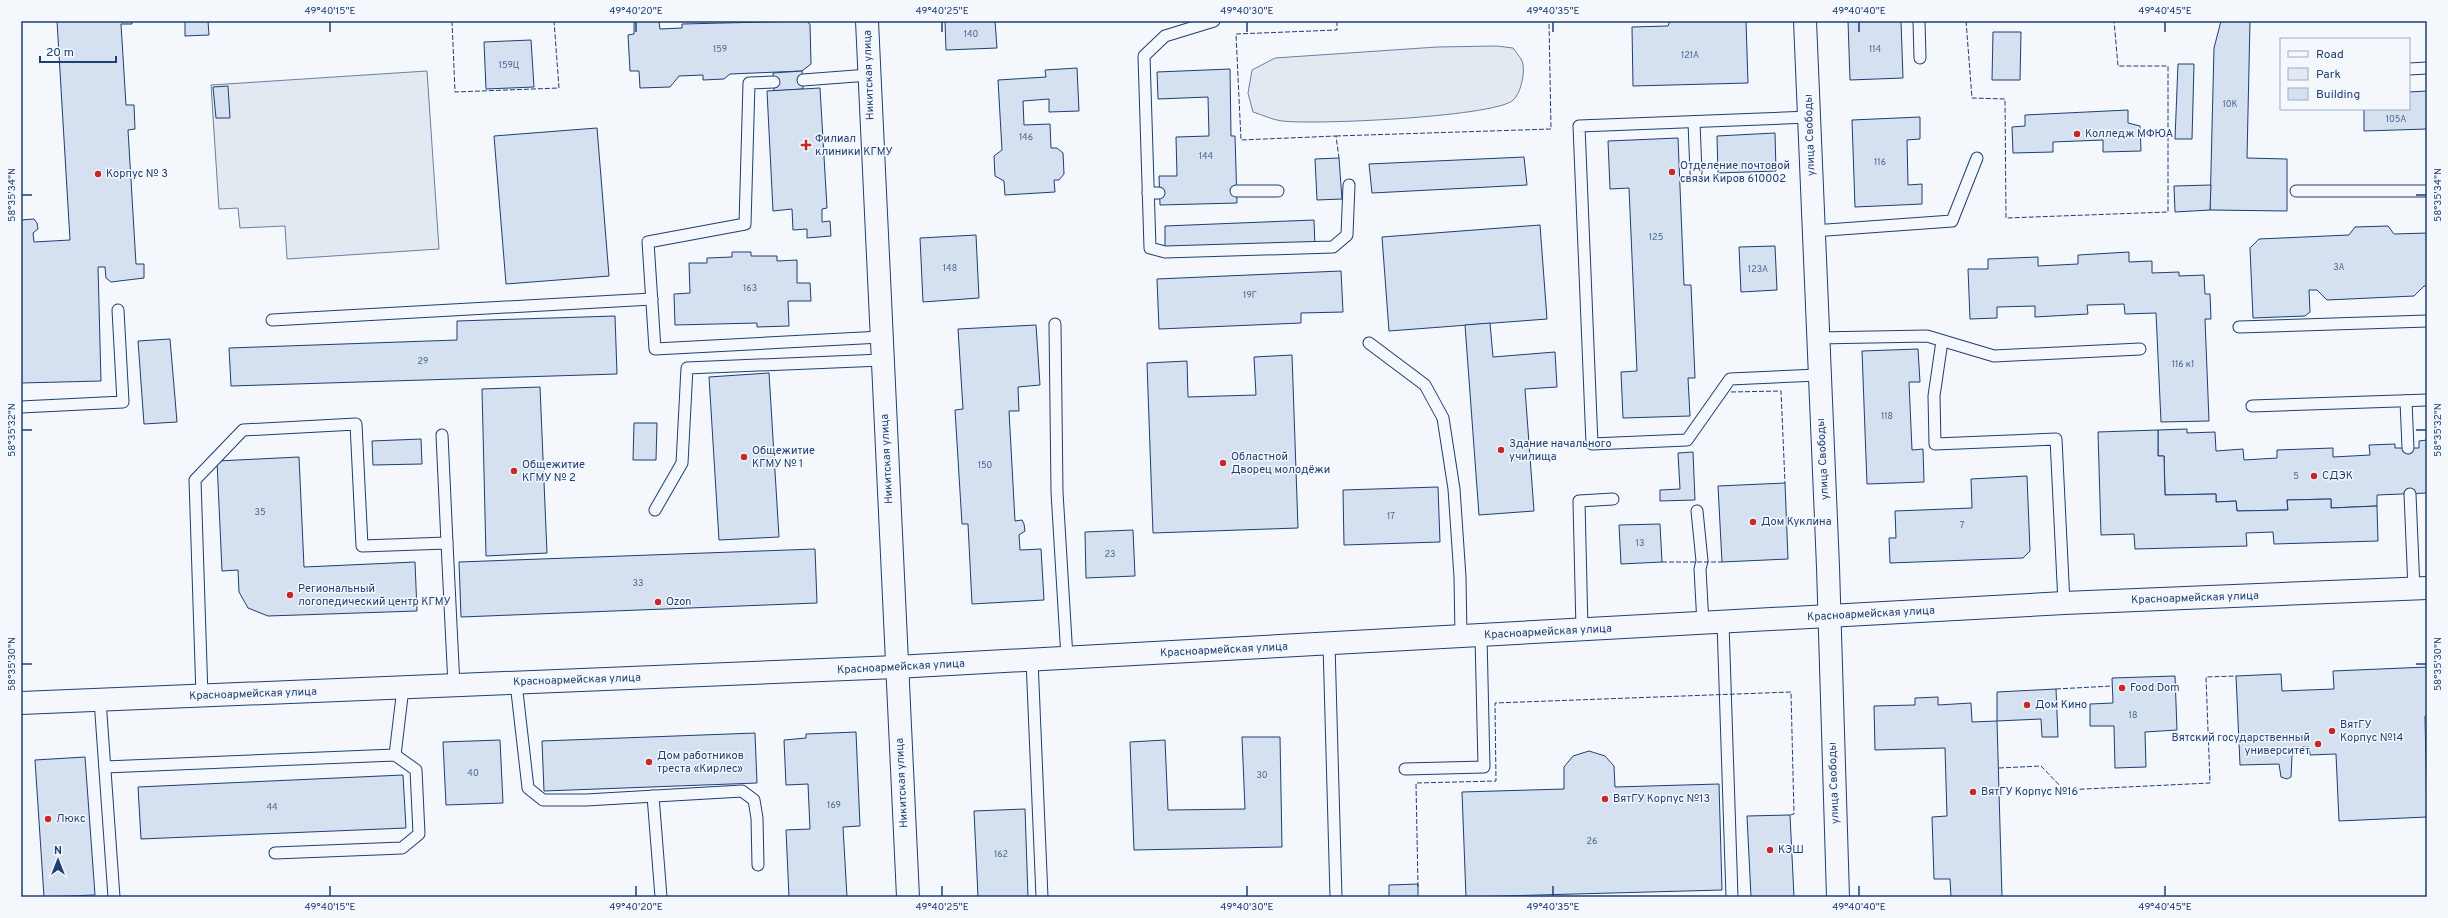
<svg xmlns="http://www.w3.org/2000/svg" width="2448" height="918" font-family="Overpass,sans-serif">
  <rect width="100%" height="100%" fill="#f4f7fb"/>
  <g fill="#e3e9f0" stroke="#687fa3">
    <path d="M1497 46 1513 48C1516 52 1520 57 1522 61 1526 70 1521 95 1512 101 1489 117 1316 125 1282 121 1273 120 1263 115 1253 112L1248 93 1252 70 1275 58 1437 47Z"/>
    <polygon points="427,71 439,249 287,259 285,226 240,228 238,208 219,209 211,85"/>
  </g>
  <g fill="#d5e0f0" stroke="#1d3f73">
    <polygon points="57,21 132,21 132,24 121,24 126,105 134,105 135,129 128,130 136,264 144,264 144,278 111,282 106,278 105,267 98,267 101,381 21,383 21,220 34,219 37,223 38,229 33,233 34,242 70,240"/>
    <polygon points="185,21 208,21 209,35 185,36"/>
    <polygon points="634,21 664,21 659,22 660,29 682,28 682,24 806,21 810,24 811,64 802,71 730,74 724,79 703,80 703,75 679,76 670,87 640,88 639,71 630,71 628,35 634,34"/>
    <polygon points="945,21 995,21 997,48 946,50"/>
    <polygon points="1670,21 1746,21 1748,83 1633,86 1632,27 1668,26"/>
    <polygon points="1848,21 1901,21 1903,78 1850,80"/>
    <polygon points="2221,21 2250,21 2247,158 2287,159 2287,211 2210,210 2214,48"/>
    <polygon points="1993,32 2021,32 2020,80 1992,80"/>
    <polygon points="531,40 534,87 486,89 484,42"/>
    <polygon points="2178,64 2194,64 2192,139 2175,139"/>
    <polygon points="1077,68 1079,111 1049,112 1049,99 1023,101 1024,125 1050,124 1051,148 1057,148 1063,153 1064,174 1059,180 1054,180 1055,192 1005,195 1004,181 995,176 994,156 1002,150 998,80 1046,77 1045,70"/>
    <polygon points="1230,69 1231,136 1235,136 1237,203 1160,205 1159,176 1177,176 1176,137 1209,136 1208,97 1158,99 1157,72"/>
    <polygon points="802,71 803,89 774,91 773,73"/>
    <polygon points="228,86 230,118 216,118 213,87"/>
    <polygon points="820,88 827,208 822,209 822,222 830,221 831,236 807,238 807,229 793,230 792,209 773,211 767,91"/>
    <polygon points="2427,91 2427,129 2364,131 2364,109 2409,109 2409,92"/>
    <polygon points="2128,110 2128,123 2140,126 2141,151 2103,152 2103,140 2053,142 2053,152 2013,153 2012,127 2025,126 2025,115"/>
    <polygon points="1920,117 1920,139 1907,140 1908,185 1922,184 1922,204 1855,207 1852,120"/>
    <polygon points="597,128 609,276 506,284 494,136"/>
    <polygon points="1775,133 1776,171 1718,173 1717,136"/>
    <polygon points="1678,138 1684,285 1691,285 1695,378 1688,378 1690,416 1623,418 1621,372 1637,371 1629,188 1610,189 1608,141"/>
    <polygon points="1524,157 1527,185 1372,193 1369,164"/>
    <polygon points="1339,158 1342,199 1317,200 1315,159"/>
    <polygon points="2211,185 2210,210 2175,212 2174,186"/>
    <polygon points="1314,220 1315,247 1165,252 1165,226"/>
    <polygon points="1540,225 1547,319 1389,331 1382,237"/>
    <polygon points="2388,226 2394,234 2427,233 2427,286 2424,286 2414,296 2327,300 2317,290 2309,290 2310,312 2305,316 2253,318 2250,248 2259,239 2349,235 2355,227"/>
    <polygon points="976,235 979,298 923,302 920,238"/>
    <polygon points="1775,246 1777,290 1741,292 1739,247"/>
    <polygon points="732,252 751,252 751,256 777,256 777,261 797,260 797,283 810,283 811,301 788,301 789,326 757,327 757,323 675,325 674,294 690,293 689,263 707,263 707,258 732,257"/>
    <polygon points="2129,252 2129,262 2152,261 2152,273 2179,272 2179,276 2204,275 2205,294 2210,294 2211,319 2205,319 2209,421 2161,422 2156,313 2125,314 2124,304 2087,305 2088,314 2035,317 2035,306 1997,307 1997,318 1970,319 1968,269 1988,269 1988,259 2038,257 2038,266 2078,264 2078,255"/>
    <polygon points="1341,271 1343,312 1301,313 1301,323 1159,329 1157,279"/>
    <polygon points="615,316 617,374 231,386 229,348 457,340 457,321"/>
    <polygon points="1490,323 1493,357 1555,352 1557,387 1525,389 1534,511 1479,515 1465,325"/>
    <polygon points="1036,325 1040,385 1018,387 1019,411 1009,411 1015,521 1022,520 1024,524 1025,531 1019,535 1020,550 1041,549 1044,600 972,604 968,524 962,524 955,410 963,409 958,329"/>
    <polygon points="170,339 177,422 144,424 138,341"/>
    <polygon points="1918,349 1920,382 1909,382 1912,450 1923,449 1924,482 1867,484 1862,351"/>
    <polygon points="1292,355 1298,528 1153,533 1147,363 1187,361 1188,397 1256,395 1254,357"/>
    <polygon points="769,373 779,537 719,540 709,377"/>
    <polygon points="540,387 547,553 486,556 482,389"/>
    <polygon points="634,423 657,423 656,460 633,460"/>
    <polygon points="2187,429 2187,433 2215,432 2216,451 2243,449 2244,460 2277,458 2277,450 2333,448 2333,457 2370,455 2369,445 2395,444 2395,448 2419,448 2419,441 2427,440 2427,493 2377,495 2377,506 2331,508 2331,499 2287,500 2288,510 2237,511 2236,501 2216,502 2216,494 2165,495 2164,456 2158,456 2158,430"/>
    <polygon points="2158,430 2158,456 2164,456 2165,495 2216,494 2216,502 2236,501 2237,511 2288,510 2287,500 2331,499 2331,508 2377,506 2378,541 2274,544 2273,532 2246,533 2247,546 2135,549 2134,534 2101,535 2098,432"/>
    <polygon points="421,439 422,464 373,465 372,441"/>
    <polygon points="1693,452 1695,500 1660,501 1660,490 1680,489 1678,453"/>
    <polygon points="299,457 304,567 415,562 417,611 268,616 248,608 239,592 238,570 222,571 217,461"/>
    <polygon points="2027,476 2030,551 2023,558 1890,563 1889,538 1896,538 1895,511 1972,508 1971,479"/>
    <polygon points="1785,483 1788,559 1722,562 1718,486"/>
    <polygon points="1438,487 1440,542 1344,545 1343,490"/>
    <polygon points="1660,524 1662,562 1621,564 1619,525"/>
    <polygon points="1133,530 1135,576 1086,578 1085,532"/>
    <polygon points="815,549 817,603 461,617 459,562"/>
    <polygon points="2427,667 2427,716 2425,716 2427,817 2339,821 2336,754 2310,755 2309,747 2302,747 2292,756 2291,777 2287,779 2281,777 2279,764 2240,765 2236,676 2281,674 2282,691 2334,689 2333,671"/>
    <polygon points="2175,676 2177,730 2145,732 2146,767 2115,768 2114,726 2090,726 2090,704 2113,703 2112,678"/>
    <polygon points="2056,689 2058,737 2042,737 2041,719 1997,721 1997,692"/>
    <polygon points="1938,697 1938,705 1971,703 1972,722 1997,721 2002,897 1951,897 1950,879 1934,879 1932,817 1947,816 1945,748 1875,750 1874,706 1915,705 1915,698"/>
    <polygon points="856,732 860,826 843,827 847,897 789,897 786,830 810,829 808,784 786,785 784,740 806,738 806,734"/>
    <polygon points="755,733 757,783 544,791 542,741"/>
    <polygon points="1242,737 1280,737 1282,847 1134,850 1130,742 1165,740 1168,810 1245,809"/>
    <polygon points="500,740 503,803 446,805 443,742"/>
    <polygon points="1589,751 1605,756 1614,766 1615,787 1719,784 1722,890 1466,897 1462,792 1564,789 1564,767 1573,756"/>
    <polygon points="85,757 95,895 44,897 35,760"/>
    <polygon points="403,775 406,828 141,839 138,787"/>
    <polygon points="1025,809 1028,897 978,897 974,811"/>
    <polygon points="1790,815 1794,897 1751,897 1747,816"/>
    <polygon points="1418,884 1418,897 1389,897 1389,885"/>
  </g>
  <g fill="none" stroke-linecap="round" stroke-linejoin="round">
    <defs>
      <g id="lane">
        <polyline points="1214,21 1165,36 1144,56 1150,248 1165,252 1333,247 1347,235 1349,185"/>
        <polyline points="1919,21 1920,58"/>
        <polyline points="2409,69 2427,68"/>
        <polyline points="803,80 869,75"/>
        <polyline points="774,82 749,83 745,224 648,242 655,349 881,337"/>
        <polyline points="1809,117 1579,126 1592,444 1687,440 1730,379 1818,375"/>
        <polyline points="1694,122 1696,173"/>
        <polyline points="1236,191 1278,191"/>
        <polyline points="2296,191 2427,191"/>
        <polyline points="1148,193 1159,193"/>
        <polyline points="1813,231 1952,221 1977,158"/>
        <polyline points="272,320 652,299"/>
        <polyline points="1055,324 1057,492 1067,658"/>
        <polyline points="2239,327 2427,321"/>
        <polyline points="1817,338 1927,336 1994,356 2140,349"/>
        <polyline points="1942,341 1934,396 1935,444 2056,439 2064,603"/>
        <polyline points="1369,343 1425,385 1443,418 1454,489 1460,577 1461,637"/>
        <polyline points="2406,401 2408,448"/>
        <polyline points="2252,406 2427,400"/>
        <polyline points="21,407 123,402 118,310"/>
        <polyline points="442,435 447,543"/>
        <polyline points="2410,494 2414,589"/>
        <polyline points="655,510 682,463 687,368 882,360"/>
        <polyline points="1697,511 1702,561 1700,569 1703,624"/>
        <polyline points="1723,623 1732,897"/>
        <polyline points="1582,630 1579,501 1613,499"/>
        <polyline points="1329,644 1336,897"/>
        <polyline points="1032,660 1042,897"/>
        <polyline points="516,683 528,788 543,800 586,800 742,791 754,800 757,818 758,865"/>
        <polyline points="202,696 195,480 243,430 356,424 362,546 447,543 454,686"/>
        <polyline points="100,700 114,897"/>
        <polyline points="395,755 403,688"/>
        <polyline points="105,767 395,755 416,770 419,834 402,848 275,853"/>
        <polyline points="1405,769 1484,767 1481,636"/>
        <polyline points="653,796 661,897"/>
      </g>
      <g id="street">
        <polyline points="867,21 908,897"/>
        <polyline points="1805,21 1828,567 1838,897"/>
        <polyline points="21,703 896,667 2064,603 2427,588"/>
      </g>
    </defs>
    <use href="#lane" stroke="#1d3f73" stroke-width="13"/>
    <use href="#street" stroke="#1d3f73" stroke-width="24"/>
    <use href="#lane" stroke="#f4f7fb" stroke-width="11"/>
    <use href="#street" stroke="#f4f7fb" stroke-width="22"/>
    <g stroke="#1d3f73" stroke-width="1" stroke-dasharray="5 2" stroke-linecap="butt">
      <polyline points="452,21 455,92 559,88 554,21"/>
      <polyline points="1337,21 1337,30 1236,34 1241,140 1336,136 1339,158"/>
      <polyline points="1966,21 1972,98 2005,99 2006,218 2168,212 2168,66 2118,66 2114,21"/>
      <polyline points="1336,136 1551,129 1549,21"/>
      <polyline points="1731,392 1781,391 1785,483"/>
      <polyline points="1662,562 1722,562"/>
      <polyline points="2056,689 2112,686"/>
      <polyline points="1999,768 2041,766 2064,790 2210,783 2206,677 2236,676"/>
      <polyline points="1418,887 1416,783 1496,781 1495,703 1791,692 1794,814 1790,815"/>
    </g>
  </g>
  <path fill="none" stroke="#1d3f73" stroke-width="1.5" d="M330 22V32M636 22V32M942 22V32M1247 22V32M1553 22V32M1859 22V32M2165 22V32M22 195H32M2416 195H2426M22 430H32M2416 430H2426M22 664H32M2416 664H2426M330 886V896M636 886V896M942 886V896M1247 886V896M1553 886V896M1859 886V896M2165 886V896"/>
  <g fill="#c62828" stroke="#f4f7fb" stroke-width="1.5">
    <circle cx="2077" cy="134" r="4"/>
    <path d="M804 139h4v4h4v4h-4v4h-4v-4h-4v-4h4z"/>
    <circle cx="1672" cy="172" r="4"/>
    <circle cx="98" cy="174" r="4"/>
    <circle cx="1501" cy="450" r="4"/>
    <circle cx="744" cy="457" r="4"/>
    <circle cx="1223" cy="463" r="4"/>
    <circle cx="514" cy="471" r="4"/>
    <circle cx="2314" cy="476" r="4"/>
    <circle cx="1753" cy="522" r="4"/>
    <circle cx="290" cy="595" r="4"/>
    <circle cx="658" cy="602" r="4"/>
    <circle cx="2122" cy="688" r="4"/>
    <circle cx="2027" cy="705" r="4"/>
    <circle cx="2332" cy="731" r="4"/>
    <circle cx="2318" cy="744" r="4"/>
    <circle cx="649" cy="762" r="4"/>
    <circle cx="1973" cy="792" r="4"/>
    <circle cx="1605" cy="799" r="4"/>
    <circle cx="48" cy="819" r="4"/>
    <circle cx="1770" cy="850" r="4"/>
  </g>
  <g text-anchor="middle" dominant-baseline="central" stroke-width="3" stroke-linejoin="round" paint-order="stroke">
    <g font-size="9" fill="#4b6792">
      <text x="971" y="34">140</text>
      <text x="720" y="49">159</text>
      <text x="1875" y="49">114</text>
      <text x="1690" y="55">121А</text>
      <text x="509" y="65">159Ц</text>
      <text x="2230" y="104">10К</text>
      <text x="2396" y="119">105А</text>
      <text x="1026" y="137">146</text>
      <text x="1206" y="156">144</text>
      <text x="1880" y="162">116</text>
      <text x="1656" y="237">125</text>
      <text x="2339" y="267">3А</text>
      <text x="950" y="268">148</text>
      <text x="1758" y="269">123А</text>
      <text x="750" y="288">163</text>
      <text x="1250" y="295">19Г</text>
      <text x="423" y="361">29</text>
      <text x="2183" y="364">116 к1</text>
      <text x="1887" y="416">118</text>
      <text x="985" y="465">150</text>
      <text x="2296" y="476">5</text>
      <text x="260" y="512">35</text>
      <text x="1391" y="516">17</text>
      <text x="1962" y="525">7</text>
      <text x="1640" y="543">13</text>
      <text x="1110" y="554">23</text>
      <text x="638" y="583">33</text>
      <text x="2133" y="715">18</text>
      <text x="473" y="773">40</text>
      <text x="1262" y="775">30</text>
      <text x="834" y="805">169</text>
      <text x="272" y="807">44</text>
      <text x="1592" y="841">26</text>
      <text x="1001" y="854">162</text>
    </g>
    <g font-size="11" fill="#1d3f73" stroke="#f4f7fb">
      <text transform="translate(869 75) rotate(-92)">Никитская улица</text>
      <text transform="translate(1810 135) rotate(-92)">улица Свободы</text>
      <text transform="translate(887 459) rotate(-93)">Никитская улица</text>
      <text transform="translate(1823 459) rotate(-93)">улица Свободы</text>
      <text transform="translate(2195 598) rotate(-2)">Красноармейская улица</text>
      <text transform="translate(1871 614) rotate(-3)">Красноармейская улица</text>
      <text transform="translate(1548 632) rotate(-3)">Красноармейская улица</text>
      <text transform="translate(1224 650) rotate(-3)">Красноармейская улица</text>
      <text transform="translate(901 667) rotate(-3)">Красноармейская улица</text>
      <text transform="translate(577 680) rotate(-2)">Красноармейская улица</text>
      <text transform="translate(253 694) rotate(-2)">Красноармейская улица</text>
      <text transform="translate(902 783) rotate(-93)">Никитская улица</text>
      <text transform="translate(1834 783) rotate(-92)">улица Свободы</text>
    </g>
    <g font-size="11" fill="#1d3f73" stroke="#f4f7fb" text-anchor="start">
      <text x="2085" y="134">Колледж МФЮА</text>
      <text x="815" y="139">Филиал<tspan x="815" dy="13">клиники КГМУ</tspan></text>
      <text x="1680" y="166">Отделение почтовой<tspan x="1680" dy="13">связи Киров 610002</tspan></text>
      <text x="106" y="174">Корпус № 3</text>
      <text x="1509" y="444">Здание начального<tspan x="1509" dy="13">училища</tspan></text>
      <text x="752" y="451">Общежитие<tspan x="752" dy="13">КГМУ № 1</tspan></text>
      <text x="1231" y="457">Областной<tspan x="1231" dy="13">Дворец молодёжи</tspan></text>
      <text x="522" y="465">Общежитие<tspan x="522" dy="13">КГМУ № 2</tspan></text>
      <text x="2322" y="476">СДЭК</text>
      <text x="1761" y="522">Дом Куклина</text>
      <text x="298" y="589">Региональный<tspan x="298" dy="13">логопедический центр КГМУ</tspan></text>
      <text x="666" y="602">Ozon</text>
      <text x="2130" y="688">Food Dom</text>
      <text x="2035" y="705">Дом Кино</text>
      <text x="2340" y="725">ВятГУ<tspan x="2340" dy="13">Корпус №14</tspan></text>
      <text x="2310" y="738" text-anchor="end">Вятский государственный<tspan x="2310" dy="13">университет</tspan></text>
      <text x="657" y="756">Дом работников<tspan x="657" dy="13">треста «Кирлес»</tspan></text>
      <text x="1981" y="792">ВятГУ Корпус №16</text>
      <text x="1613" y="799">ВятГУ Корпус №13</text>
      <text x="56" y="819">Люкс</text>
      <text x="1778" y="850">КЭШ</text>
    </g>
  </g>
  <rect width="2448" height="918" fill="none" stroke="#f4f7fb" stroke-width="44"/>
  <rect x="2280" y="38" width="130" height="72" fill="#f4f7fb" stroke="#9eadc5"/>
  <rect x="2288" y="51" width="20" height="6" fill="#f4f7fb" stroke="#9eadc5"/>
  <text x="2316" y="58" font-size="12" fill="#1d3f73">Road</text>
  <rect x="2288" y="68" width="20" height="12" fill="#e3e9f0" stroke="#9eadc5"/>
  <text x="2316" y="78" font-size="12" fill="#1d3f73">Park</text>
  <rect x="2288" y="88" width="20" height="12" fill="#d5e0f0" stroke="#9eadc5"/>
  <text x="2316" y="98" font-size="12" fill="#1d3f73">Building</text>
  <g transform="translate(58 860)" stroke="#f4f7fb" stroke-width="3" paint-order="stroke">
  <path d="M0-3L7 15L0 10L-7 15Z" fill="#1d3f73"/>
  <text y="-6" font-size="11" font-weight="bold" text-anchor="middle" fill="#1d3f73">N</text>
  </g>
  <path d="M40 56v6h76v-6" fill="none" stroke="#1d3f73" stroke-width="2"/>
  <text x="46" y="56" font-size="12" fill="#1d3f73" stroke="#f4f7fb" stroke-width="3" paint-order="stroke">20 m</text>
  <rect x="22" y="22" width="2404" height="874" fill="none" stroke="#1d3f73" stroke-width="1.5"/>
  <g font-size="10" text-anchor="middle" fill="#1d3f73">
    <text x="330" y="14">49°40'15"E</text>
    <text x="636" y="14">49°40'20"E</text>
    <text x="942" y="14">49°40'25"E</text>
    <text x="1247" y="14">49°40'30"E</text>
    <text x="1553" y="14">49°40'35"E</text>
    <text x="1859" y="14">49°40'40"E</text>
    <text x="2165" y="14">49°40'45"E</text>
    <text transform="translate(11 195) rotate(-90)" y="4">58°35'34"N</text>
    <text transform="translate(2437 195) rotate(-90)" y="4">58°35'34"N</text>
    <text transform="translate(11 430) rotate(-90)" y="4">58°35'32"N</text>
    <text transform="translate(2437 430) rotate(-90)" y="4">58°35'32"N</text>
    <text transform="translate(11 664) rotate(-90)" y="4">58°35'30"N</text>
    <text transform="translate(2437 664) rotate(-90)" y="4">58°35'30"N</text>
    <text x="330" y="910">49°40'15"E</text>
    <text x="636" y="910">49°40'20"E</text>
    <text x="942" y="910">49°40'25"E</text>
    <text x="1247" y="910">49°40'30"E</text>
    <text x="1553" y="910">49°40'35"E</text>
    <text x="1859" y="910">49°40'40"E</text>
    <text x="2165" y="910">49°40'45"E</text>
  </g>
</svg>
